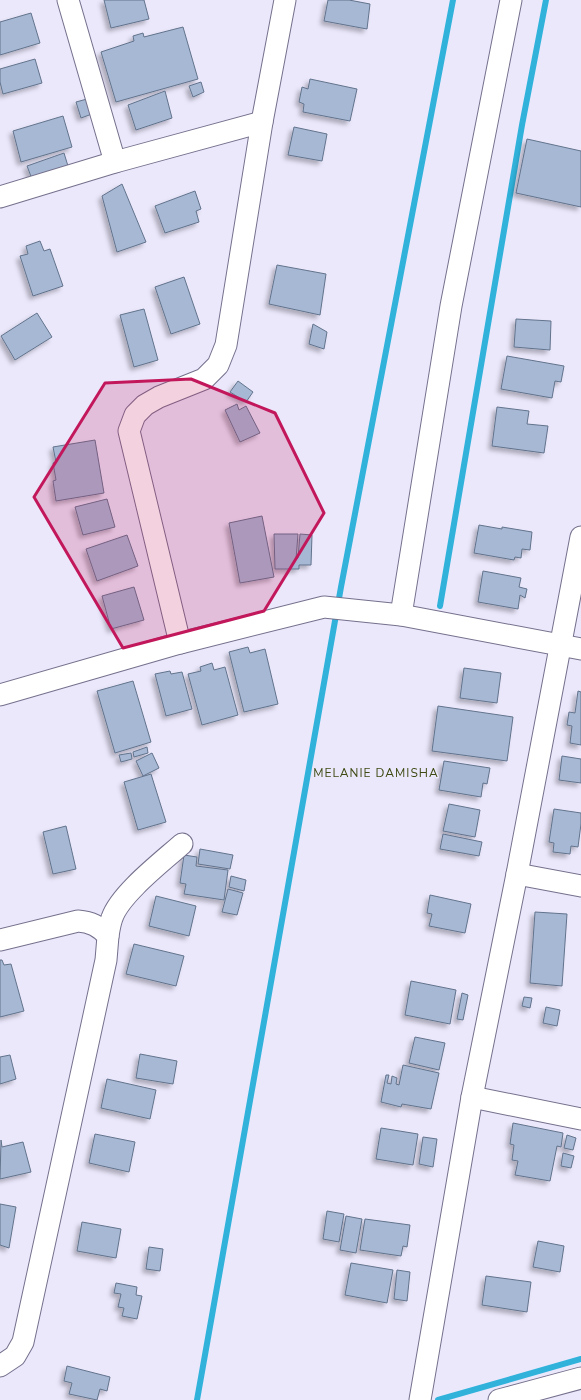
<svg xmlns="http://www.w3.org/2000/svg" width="581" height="1400" font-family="'Nunito Sans',sans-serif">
  <defs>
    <filter id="shadow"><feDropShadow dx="-3.5" dy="3.5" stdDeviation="2" flood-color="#0004"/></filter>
  </defs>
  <rect width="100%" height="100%" fill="#ebe8fc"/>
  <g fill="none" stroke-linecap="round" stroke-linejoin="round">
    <g stroke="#30b2db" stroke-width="6">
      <polyline points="440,606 522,125 546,0"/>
      <polyline points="197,1400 341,587 453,0"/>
      <polyline points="438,1400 581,1359"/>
    </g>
  </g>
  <g fill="#a6b8d4" stroke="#62738c" filter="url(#shadow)">
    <polygon points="104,0 144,0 149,19 111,28"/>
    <polygon points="328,0 349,0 370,4 367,29 324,21"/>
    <polygon points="31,13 40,43 0,55 0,22"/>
    <polygon points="183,27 198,79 116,102 101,52 134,41 133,36 143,33 144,37"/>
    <polygon points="35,59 42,83 3,94 0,82 0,69"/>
    <polygon points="310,79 357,89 350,121 303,112 304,104 299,102 302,87 308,89"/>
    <polygon points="201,82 204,92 193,97 189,86"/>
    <polygon points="165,91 172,118 136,130 128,105"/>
    <polygon points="87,99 92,114 81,118 76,102"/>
    <polygon points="63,116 72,147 21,162 13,131"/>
    <polygon points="294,127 327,134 322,161 288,155"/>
    <polygon points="527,139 581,151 581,207 516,193"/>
    <polygon points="64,153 68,166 32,179 27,166"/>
    <polygon points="122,184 146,242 117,252 102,196"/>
    <polygon points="195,191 201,209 196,211 199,222 165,233 155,206"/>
    <polygon points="40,241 44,251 50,249 63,286 33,296 20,256 28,254 26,246"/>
    <polygon points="277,265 326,274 320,315 269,304"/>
    <polygon points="184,277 200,324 171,334 155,287"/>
    <polygon points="144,309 158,360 134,367 120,315"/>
    <polygon points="37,313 52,337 15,360 1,336"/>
    <polygon points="516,319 551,321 550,350 514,347"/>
    <polygon points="313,324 327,332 324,349 309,344"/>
    <polygon points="507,356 564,366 561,382 555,381 552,398 501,389"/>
    <polygon points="238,381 253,392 246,402 230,392"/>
    <polygon points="237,404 239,410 246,406 260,433 240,442 225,410"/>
    <polygon points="497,407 529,411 527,424 548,426 544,453 492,446"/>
    <polygon points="95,440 104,493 56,501 53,481 56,480 53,463 56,462 53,447"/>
    <polygon points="107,499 115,527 83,535 75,507"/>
    <polygon points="262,516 274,577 240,583 229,523"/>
    <polygon points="479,525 502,529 502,527 532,532 530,550 522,549 521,558 515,557 514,560 474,553"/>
    <polygon points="274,534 298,534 296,559 298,558 300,534 312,535 311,565 299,565 299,569 275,569"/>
    <polygon points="127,535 138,566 97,581 86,549"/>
    <polygon points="483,571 521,578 519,587 527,589 525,598 520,595 518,609 478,602"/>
    <polygon points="134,587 144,620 111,629 102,596"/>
    <polygon points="248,647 250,653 265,649 278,704 244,712 229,652"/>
    <polygon points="212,663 214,670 225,667 238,715 202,725 188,674 201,671 200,667"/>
    <polygon points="464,668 501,673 497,703 460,698"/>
    <polygon points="170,671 171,674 182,672 192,709 166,716 155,674"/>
    <polygon points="133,681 151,742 115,753 97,691"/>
    <polygon points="578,691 581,692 581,745 570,743 572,726 567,725 569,712 575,713"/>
    <polygon points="438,706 513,717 507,761 432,751"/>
    <polygon points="147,747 148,753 134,757 133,752"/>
    <polygon points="131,753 132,759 121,762 119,755"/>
    <polygon points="152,753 159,768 143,776 136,761"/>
    <polygon points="562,756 581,759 581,783 559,780"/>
    <polygon points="444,761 490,768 487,784 483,783 481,797 439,790"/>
    <polygon points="151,774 166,822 138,830 124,782"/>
    <polygon points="449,804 480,810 475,837 443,831"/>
    <polygon points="554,809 581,813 581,824 578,847 571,846 570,854 553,852 554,843 549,842"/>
    <polygon points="66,826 76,869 53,874 43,832"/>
    <polygon points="443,834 482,842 479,856 440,849"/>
    <polygon points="200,849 233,855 230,869 198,864"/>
    <polygon points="184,855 197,857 196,866 228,870 224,900 184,894 186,884 180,883"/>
    <polygon points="231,876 246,880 244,891 229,887"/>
    <polygon points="228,889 243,893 237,915 222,912"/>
    <polygon points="430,895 471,904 465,933 429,926 432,914 427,913"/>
    <polygon points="156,896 196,906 189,936 149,926"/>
    <polygon points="535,912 567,914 562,986 530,983"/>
    <polygon points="134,944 184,956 176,986 126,974"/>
    <polygon points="0,960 2,960 4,965 11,964 24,1011 0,1017"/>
    <polygon points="411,981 456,990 450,1024 405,1015"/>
    <polygon points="462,993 468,995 463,1020 457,1019"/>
    <polygon points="524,997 532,998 530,1008 522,1006"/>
    <polygon points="546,1007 560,1010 557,1026 543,1023"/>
    <polygon points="415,1037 445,1043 439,1070 409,1063"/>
    <polygon points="140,1054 177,1061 173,1084 136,1078"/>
    <polygon points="10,1055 16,1079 0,1084 0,1057"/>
    <polygon points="403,1065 439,1073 431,1109 402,1104 401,1107 381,1102 386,1075 389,1075 387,1083 391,1084 392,1076 397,1078 396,1084 399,1085"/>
    <polygon points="107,1079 156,1090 150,1119 101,1108"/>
    <polygon points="513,1123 563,1133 561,1147 557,1146 550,1181 515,1175 518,1161 512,1160 514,1145 510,1144"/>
    <polygon points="381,1128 418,1134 413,1165 376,1159"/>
    <polygon points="95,1134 135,1142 129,1172 89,1163"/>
    <polygon points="567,1135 576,1138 573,1150 564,1148"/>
    <polygon points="423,1137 437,1139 433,1167 419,1164"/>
    <polygon points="1,1140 2,1147 23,1142 31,1172 0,1179"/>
    <polygon points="563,1153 574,1156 571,1168 561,1166"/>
    <polygon points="0,1204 16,1207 9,1248 0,1245"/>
    <polygon points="327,1211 344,1214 339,1242 323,1239"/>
    <polygon points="346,1216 362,1219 356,1253 340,1250"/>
    <polygon points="365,1219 410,1225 407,1247 403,1246 401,1256 360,1250"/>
    <polygon points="82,1222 121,1229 116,1258 77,1251"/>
    <polygon points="538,1241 564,1246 560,1272 533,1267"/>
    <polygon points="149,1247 163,1249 160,1271 146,1269"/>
    <polygon points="351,1263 393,1270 387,1303 345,1295"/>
    <polygon points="397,1270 410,1272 407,1301 394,1299"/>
    <polygon points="486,1276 531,1282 527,1312 482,1305"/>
    <polygon points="116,1283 137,1287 136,1295 142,1296 137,1319 122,1316 124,1308 118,1307 121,1294 114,1293"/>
    <polygon points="67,1366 110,1377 107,1391 100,1389 97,1400 69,1394 72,1383 64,1381"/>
  </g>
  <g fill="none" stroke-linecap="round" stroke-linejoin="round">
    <defs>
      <g id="street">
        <polyline points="68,0 115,162"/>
        <polyline points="0,197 115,162 262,122"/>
        <polyline points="401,615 451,306 511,0"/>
        <polyline points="180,643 129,431 135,415 145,405 159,397 204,379 218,365 226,345 262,122 285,0"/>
        <polyline points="0,695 180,643 324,607 401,615 581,649"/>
        <polyline points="517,874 581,886"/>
        <path d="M108 936C109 930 110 923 112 918 120 894 163 861 182 844"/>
        <path d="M0 940 78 921C91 922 99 926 108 936L106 960 23 1342 15 1356 0 1366"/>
        <polyline points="472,1097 581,1119"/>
        <polyline points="420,1400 472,1097 517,874 581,537"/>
        <polyline points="499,1400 581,1378"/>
      </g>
    </defs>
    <use href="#street" stroke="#75708c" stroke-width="23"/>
    <use href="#street" stroke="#fff" stroke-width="21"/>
  </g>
  <path fill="#c2185b" fill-opacity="0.2" stroke="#c2185b" stroke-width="3" stroke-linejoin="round" d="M191 379 275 413 324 513 264 611 123 648 34 497 105 383Z"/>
  <g text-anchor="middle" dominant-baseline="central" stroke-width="3" stroke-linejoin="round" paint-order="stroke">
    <g font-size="12" letter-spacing="1" fill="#3e4a11" stroke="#ebe8fc">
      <text x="376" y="773">MELANIE DAMISHA</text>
    </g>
  </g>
</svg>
